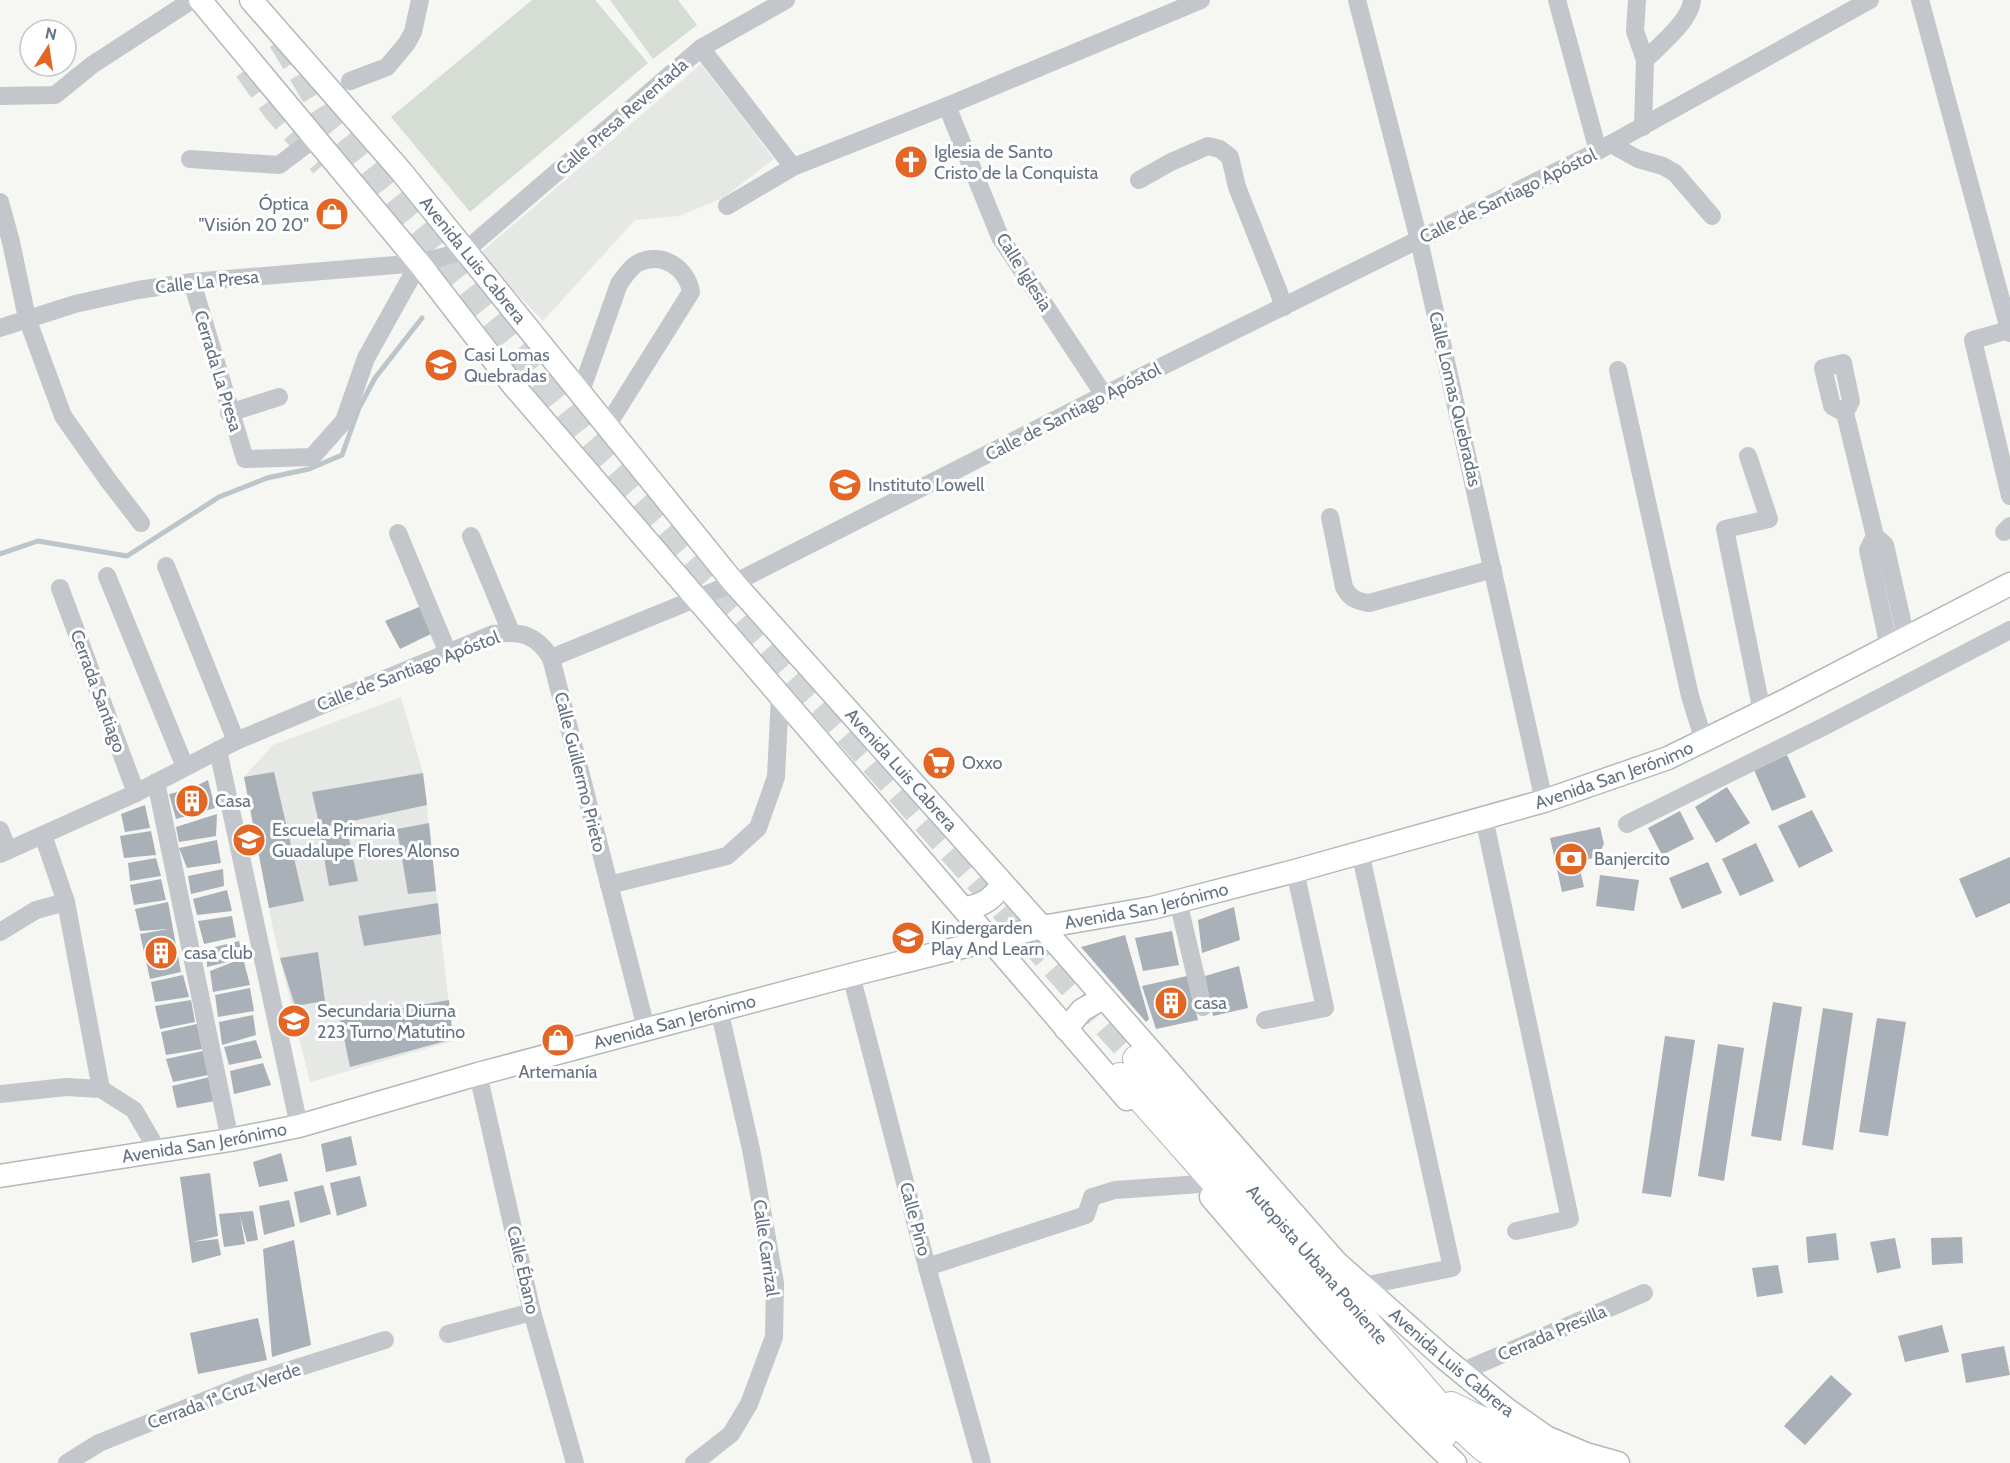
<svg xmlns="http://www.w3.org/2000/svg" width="2010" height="1463" font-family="Cabin,sans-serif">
  <rect width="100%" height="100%" fill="#f6f6f2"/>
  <g fill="#e6e8e6">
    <polygon points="701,64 774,159 723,198 679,216 635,220 543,321 479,254"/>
    <polygon points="401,697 423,773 453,1041 310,1082 274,934 244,777 273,745"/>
  </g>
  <g fill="#d6ddd4">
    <polygon points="532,0 595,0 648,63 470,212 391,117"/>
    <polygon points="610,0 678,0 697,25 653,59"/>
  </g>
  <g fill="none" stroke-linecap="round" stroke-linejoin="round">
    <polyline stroke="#bbc5ca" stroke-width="5" points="0,554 38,541 127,556 219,497 267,478 309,469 342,455 359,408 375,378 422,318"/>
  </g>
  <g fill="#a9b0b7">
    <polygon points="424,605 435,632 400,649 385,621"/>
    <polygon points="1787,755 1806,797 1772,811 1754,770"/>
    <polygon points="274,772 304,901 269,908 244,777"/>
    <polygon points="423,773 427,805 320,828 312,792"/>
    <polygon points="208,780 215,808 176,819 169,794 190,789"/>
    <polygon points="1727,787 1750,823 1716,843 1695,807"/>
    <polygon points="145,805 150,828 125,832 121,814"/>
    <polygon points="1812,810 1833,851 1799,868 1778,826"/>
    <polygon points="1680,811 1694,839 1662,855 1648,828"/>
    <polygon points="217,814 216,836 179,842 176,827"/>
    <polygon points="429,823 436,891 408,894 397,829"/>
    <polygon points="1600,827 1604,844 1597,857 1578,862 1584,887 1562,892 1550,838"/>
    <polygon points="347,830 358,881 329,886 320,834"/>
    <polygon points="151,831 156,855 124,858 120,836"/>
    <polygon points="217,840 221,863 187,868 179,848"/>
    <polygon points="1756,843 1774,881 1740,896 1722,859"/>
    <polygon points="2010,857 2010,903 1976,918 1959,879"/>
    <polygon points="156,858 161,876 130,881 128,863"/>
    <polygon points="1708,862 1722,893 1682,909 1669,878"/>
    <polygon points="223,869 224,886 191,894 188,876"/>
    <polygon points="1600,875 1639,880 1634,911 1596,906"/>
    <polygon points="161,879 166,900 134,905 130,885"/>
    <polygon points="227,890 232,911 197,915 193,899"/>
    <polygon points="168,902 181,972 150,979 140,934 168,929 140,931 135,909"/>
    <polygon points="438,903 441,934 364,946 358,916"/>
    <polygon points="1234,907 1240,940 1202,953 1198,920"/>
    <polygon points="232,916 236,937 204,944 198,921"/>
    <polygon points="1172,931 1179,965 1143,971 1135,938"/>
    <polygon points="1125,935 1149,1019 1146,1022 1081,947"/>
    <polygon points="239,941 243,958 250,985 213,992 210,971 243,958 207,967 207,949"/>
    <polygon points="318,952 325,1001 295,1006 280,958"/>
    <polygon points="1239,966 1248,1008 1213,1016 1205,976"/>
    <polygon points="183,975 189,997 155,1002 151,982"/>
    <polygon points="1187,976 1198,1020 1156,1029 1142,986"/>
    <polygon points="250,988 254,1011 218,1017 215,995"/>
    <polygon points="191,1000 195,1022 160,1029 155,1006"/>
    <polygon points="449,1000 453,1039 350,1067 340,1019"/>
    <polygon points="1773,1002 1802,1007 1781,1141 1751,1136"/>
    <polygon points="1823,1008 1853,1013 1833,1150 1802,1145"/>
    <polygon points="253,1015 256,1035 222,1045 219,1022"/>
    <polygon points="1877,1018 1906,1022 1888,1136 1859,1132"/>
    <polygon points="197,1024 202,1049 166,1055 161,1032"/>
    <polygon points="1665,1036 1695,1040 1671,1197 1642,1193"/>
    <polygon points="256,1040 262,1058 229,1065 224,1047"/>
    <polygon points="1718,1044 1744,1048 1724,1181 1698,1176"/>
    <polygon points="203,1051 208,1075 173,1082 166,1059"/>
    <polygon points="263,1063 271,1085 234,1094 230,1071"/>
    <polygon points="210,1077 215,1101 177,1108 172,1086"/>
    <polygon points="351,1136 357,1165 326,1172 321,1144"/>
    <polygon points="281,1153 288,1181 259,1187 253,1162"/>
    <polygon points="210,1173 218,1236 192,1242 218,1239 221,1255 192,1263 180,1177"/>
    <polygon points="360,1176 367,1206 337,1216 330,1183"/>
    <polygon points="323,1185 331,1214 300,1223 294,1192"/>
    <polygon points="289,1200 295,1226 264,1235 259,1206"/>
    <polygon points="253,1211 258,1240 247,1242 240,1216 245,1244 224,1247 219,1214"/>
    <polygon points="1836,1233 1839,1260 1808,1263 1806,1237"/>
    <polygon points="1962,1237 1963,1263 1932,1265 1931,1238"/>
    <polygon points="1895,1238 1901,1268 1877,1273 1870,1242"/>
    <polygon points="294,1240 311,1345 272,1357 263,1249"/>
    <polygon points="1778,1265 1783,1293 1757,1297 1752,1268"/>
    <polygon points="258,1318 267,1360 198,1374 190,1333"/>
    <polygon points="1942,1325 1949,1352 1905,1362 1898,1336"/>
    <polygon points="2004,1346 2010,1375 1966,1383 1961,1354"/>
    <polygon points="1831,1375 1852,1394 1805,1445 1784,1426"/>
  </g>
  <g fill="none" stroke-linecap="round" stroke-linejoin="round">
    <g stroke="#d2d5d6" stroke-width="26" stroke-dasharray="26 13" stroke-linecap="butt">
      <polyline points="281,40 331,123 582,435 1136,1059"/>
      <polyline points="247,69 275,109 323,165"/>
    </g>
    <defs>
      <g id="major">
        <polyline points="200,0 419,263 513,385 1127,1099"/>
        <path id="s1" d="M251 0 400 170 734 583 1042 927 1336 1262 1443 1357 1505 1408 1546 1437 1586 1454 1618 1463"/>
        <path d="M963 908C981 907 994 899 1002 883"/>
        <polyline points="1066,1029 1082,1010 1103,998"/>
        <path id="s2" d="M0 1176 230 1140 299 1126 478 1074 851 975 1042 927 1152 908 1295 871 1544 801 1668 758 1784 701 2010 584"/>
        <path d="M1211 1197C1289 1288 1367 1380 1455 1463"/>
      </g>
      <g id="highway">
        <path id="s3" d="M1136 1059 1299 1243 1448 1416 1483 1448 1507 1463"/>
        <polyline points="1120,1076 1393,1384 1444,1435"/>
        <polyline points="1451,1405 1538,1447 1582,1463"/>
        <polyline points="1490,1433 1542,1463"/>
      </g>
    </defs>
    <use href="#major" stroke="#b4b8bc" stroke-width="25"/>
    <use href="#highway" stroke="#b4b7bb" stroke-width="28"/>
    <g stroke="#c3c6ca" stroke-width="18">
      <polyline points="1357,0 1419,240 1544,801"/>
      <polyline points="1557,0 1598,151"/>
      <polyline points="1637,0 1635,31 1645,60 1643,127"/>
      <polyline points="1920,0 2010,333"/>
      <polyline points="701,48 793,167"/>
      <path d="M1645 60C1659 46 1691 20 1692 0"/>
      <polyline points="350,81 387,67 407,43 413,32 420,0"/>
      <polyline points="0,96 55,95 92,65 192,0"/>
      <polyline points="947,106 1000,237 1104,395"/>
      <polyline points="1611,144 1638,159 1663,166 1675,173 1712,216"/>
      <polyline points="190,159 279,165 315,138"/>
      <polyline points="1139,180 1171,162 1208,146 1220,149 1230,157 1237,187 1278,290 1284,307"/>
      <polyline points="0,202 11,242 27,318 63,416 108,480 141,523"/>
      <polyline points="727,206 793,167 947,106 1201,0"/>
      <polyline points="192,282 245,459 312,457 344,421 366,358 419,263"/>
      <polyline points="0,328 75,304 138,290 192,282 419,263 465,251 701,48 786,0"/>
      <polyline points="2009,330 1973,340 2010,496"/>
      <polyline points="1618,370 1690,696 1704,741"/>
      <path d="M580 394 619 284C624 277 630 267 638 263 662 251 687 268 691 292L607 426"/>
      <polyline points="229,413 279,397"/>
      <polyline points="1845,413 1832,406 1823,368 1843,363 1851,401 1845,413 1875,536 1885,545 1906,638"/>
      <polyline points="1748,456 1769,519 1725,529 1762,712"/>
      <path d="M1330 517 1344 587C1350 599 1357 601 1369 603L1493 569"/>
      <polyline points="2004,532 2010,526"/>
      <polyline points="398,533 448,653"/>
      <polyline points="471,536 511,632"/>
      <polyline points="1875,536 1868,550 1889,647"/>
      <polyline points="166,566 236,741"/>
      <polyline points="107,576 185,767"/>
      <polyline points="60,588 136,793"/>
      <polyline points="551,658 734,583 1104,395 1598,151 1870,0"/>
      <polyline points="218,750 299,1126"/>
      <polyline points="156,782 230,1140"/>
      <polyline points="1484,818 1570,1219 1516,1231"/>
      <polyline points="1627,824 1825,726 2010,630"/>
      <polyline points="0,830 8,850"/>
      <polyline points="43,835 66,902 101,1089"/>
      <polyline points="1360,852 1452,1268 1363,1286"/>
      <path d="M0 854 136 793 236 741 493 634C521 631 536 634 551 658L646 1028"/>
      <polyline points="609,885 727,856 758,828 776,777 780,696"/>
      <polyline points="1178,901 1203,1007"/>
      <polyline points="0,932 36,910 66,902"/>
      <polyline points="851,975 927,1267 982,1463"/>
      <polyline points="1265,1020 1325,1008 1295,871"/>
      <polyline points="478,1074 532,1312 575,1463"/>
      <polyline points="0,1094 66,1087 101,1089 134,1110 158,1151"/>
      <polyline points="927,1267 1086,1215 1092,1197 1115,1190 1200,1184"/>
      <polyline points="448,1334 532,1312"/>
      <polyline points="1461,1372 1644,1293"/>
      <polyline points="67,1463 99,1443 246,1384 385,1340"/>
      <polyline points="694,1463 731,1434 749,1404 774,1337 775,1283 751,1149 719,1009"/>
    </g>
    <use href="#major" stroke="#fff" stroke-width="22"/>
    <use href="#highway" stroke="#fff" stroke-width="26"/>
  </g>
  <defs>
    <symbol id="church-disc" viewBox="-11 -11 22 22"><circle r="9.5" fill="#e46624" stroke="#fff"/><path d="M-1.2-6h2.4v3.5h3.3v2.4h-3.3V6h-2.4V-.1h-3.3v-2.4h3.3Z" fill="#fff"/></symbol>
    <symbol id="shop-disc" viewBox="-11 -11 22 22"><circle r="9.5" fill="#e46624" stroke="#fff"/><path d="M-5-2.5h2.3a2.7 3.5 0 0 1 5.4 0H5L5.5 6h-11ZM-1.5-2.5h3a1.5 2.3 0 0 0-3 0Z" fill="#fff"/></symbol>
    <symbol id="school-disc" viewBox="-11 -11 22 22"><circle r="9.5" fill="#e46624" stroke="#fff"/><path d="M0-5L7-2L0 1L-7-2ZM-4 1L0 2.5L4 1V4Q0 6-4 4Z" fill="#fff"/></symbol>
    <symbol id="supermarket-disc" viewBox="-11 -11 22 22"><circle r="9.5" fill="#e46624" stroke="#fff"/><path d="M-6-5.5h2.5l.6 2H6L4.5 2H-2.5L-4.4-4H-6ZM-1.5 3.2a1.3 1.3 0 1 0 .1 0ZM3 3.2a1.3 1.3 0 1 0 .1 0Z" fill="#fff"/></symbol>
    <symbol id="building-disc" viewBox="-11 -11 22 22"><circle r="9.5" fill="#e46624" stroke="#fff"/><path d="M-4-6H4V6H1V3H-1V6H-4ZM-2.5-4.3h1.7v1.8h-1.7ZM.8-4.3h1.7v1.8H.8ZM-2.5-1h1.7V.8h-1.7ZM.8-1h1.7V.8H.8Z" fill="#fff"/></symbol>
    <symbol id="bank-disc" viewBox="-11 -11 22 22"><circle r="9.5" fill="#e46624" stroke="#fff"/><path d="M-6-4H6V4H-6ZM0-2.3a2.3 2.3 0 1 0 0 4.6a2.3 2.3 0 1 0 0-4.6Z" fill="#fff"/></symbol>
  </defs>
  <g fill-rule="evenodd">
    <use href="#church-disc" x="892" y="143" width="38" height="38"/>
    <use href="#shop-disc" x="313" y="195" width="38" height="38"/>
    <use href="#school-disc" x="422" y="346" width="38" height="38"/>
    <use href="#school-disc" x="826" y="466" width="38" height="38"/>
    <use href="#supermarket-disc" x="920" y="744" width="38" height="38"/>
    <use href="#building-disc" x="173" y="782" width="38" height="38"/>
    <use href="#school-disc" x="230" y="821" width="38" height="38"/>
    <use href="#bank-disc" x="1552" y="840" width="38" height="38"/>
    <use href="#school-disc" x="889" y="919" width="38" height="38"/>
    <use href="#building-disc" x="142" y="934" width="38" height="38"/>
    <use href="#building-disc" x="1152" y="984" width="38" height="38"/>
    <use href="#school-disc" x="275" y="1002" width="38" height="38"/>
    <use href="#shop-disc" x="539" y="1021" width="38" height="38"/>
  </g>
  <g text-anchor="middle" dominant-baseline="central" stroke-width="6" stroke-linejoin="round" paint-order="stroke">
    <g font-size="18" fill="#657384" stroke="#fff">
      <text transform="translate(622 117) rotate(-41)">Calle Presa Reventada</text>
      <text transform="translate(1508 196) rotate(-26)">Calle de Santiago Apóstol</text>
      <text stroke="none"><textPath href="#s1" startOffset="342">Avenida Luis Cabrera</textPath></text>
      <text transform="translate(1024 272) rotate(58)">Calle Iglesia</text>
      <text transform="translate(207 282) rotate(-6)">Calle La Presa</text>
      <text transform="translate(218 371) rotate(73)">Cerrada La Presa</text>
      <text transform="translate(1455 399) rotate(77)">Calle Lomas Quebradas</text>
      <text transform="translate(1073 412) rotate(-27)">Calle de Santiago Apóstol</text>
      <text transform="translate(408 671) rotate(-21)">Calle de Santiago Apóstol</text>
      <text transform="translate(98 691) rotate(70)">Cerrada Santiago</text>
      <text stroke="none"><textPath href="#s1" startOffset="1008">Avenida Luis Cabrera</textPath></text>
      <text transform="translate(580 772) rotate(76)">Calle Guillermo Prieto</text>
      <text stroke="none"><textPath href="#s2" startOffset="1665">Avenida San Jerónimo</textPath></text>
      <text stroke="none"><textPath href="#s2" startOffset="1179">Avenida San Jerónimo</textPath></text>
      <text stroke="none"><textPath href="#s2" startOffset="693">Avenida San Jerónimo</textPath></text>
      <text stroke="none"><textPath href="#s2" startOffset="207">Avenida San Jerónimo</textPath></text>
      <text transform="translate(915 1219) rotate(75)">Calle Pino</text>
      <text transform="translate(766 1248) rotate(82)">Calle Carrizal</text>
      <text stroke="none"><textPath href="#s3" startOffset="274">Autopista Urbana Poniente</textPath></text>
      <text transform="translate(523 1270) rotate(77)">Calle Ébano</text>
      <text transform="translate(1552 1333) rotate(-23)">Cerrada Presilla</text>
      <text stroke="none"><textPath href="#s1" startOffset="1818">Avenida Luis Cabrera</textPath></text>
      <text transform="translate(224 1396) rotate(-20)">Cerrada 1ª Cruz Verde</text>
    </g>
    <g font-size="18" fill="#657384" stroke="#fff" text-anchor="start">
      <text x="934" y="152">Iglesia de Santo<tspan x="934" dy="21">Cristo de la Conquista</tspan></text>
      <text x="309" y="204" text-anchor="end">Óptica<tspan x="309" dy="21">"Visión 20 20"</tspan></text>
      <text x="464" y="355">Casi Lomas<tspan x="464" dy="21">Quebradas</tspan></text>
      <text x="868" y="485">Instituto Lowell</text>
      <text x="962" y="763">Oxxo</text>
      <text x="215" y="801">Casa</text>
      <text x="272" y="830">Escuela Primaria<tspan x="272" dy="21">Guadalupe Flores Alonso</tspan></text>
      <text x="1594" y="859">Banjercito</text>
      <text x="931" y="928">Kindergarden<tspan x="931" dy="21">Play And Learn</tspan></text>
      <text x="184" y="953">casa club</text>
      <text x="1194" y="1003">casa</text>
      <text x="317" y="1011">Secundaria Diurna<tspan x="317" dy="21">223 Turno Matutino</tspan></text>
      <text x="558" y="1072" text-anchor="middle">Artemanía</text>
    </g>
  </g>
  <g transform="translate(48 48) rotate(12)"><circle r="28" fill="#ffffff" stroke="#c1c7ce" stroke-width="1.5"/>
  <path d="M0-4.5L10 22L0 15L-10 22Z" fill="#e46624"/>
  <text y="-9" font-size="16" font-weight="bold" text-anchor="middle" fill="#657384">N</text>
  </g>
</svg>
